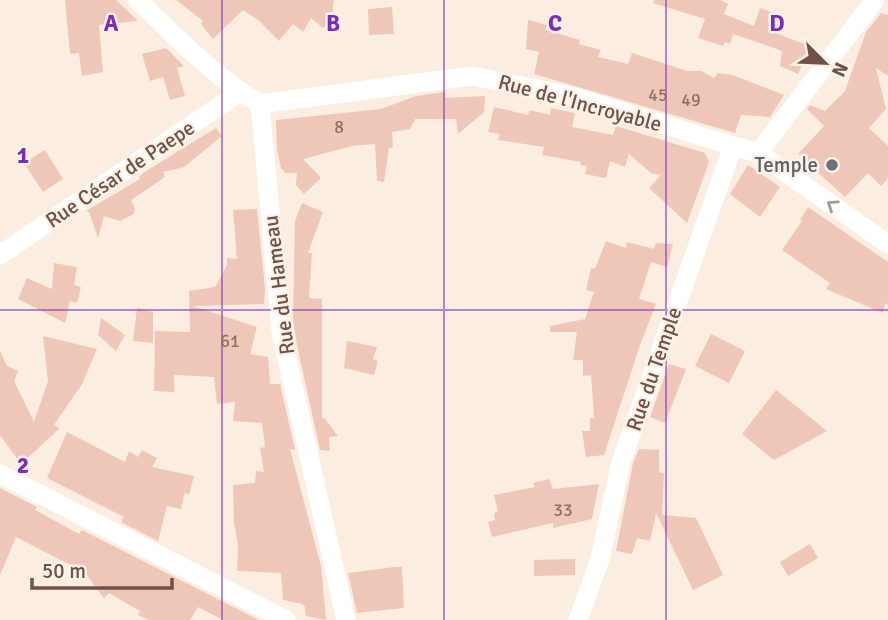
<svg xmlns="http://www.w3.org/2000/svg" width="888" height="620" font-family="Signika,sans-serif">
  <rect width="100%" height="100%" fill="#fbede0"/>
  <g fill="#efc7b9">
    <polygon points="65,0 116,0 138,21 99,25 103,72 82,76 79,53 70,54"/>
    <polygon points="176,0 334,0 332,17 323,28 311,18 303,32 293,24 279,41 258,20 243,10 213,39 201,24 203,21"/>
    <polygon points="654,0 720,0 728,4 724,14 754,26 760,8 783,16 776,33 809,46 805,59 798,74 780,66 782,51 760,43 733,34 730,44 725,42 723,46 698,38 705,19 653,3"/>
    <polygon points="392,7 394,34 369,35 368,9"/>
    <polygon points="881,13 888,15 888,76 876,68 886,109 869,128 888,146 888,178 881,186 868,173 845,197 805,161 807,157 798,154 824,126 807,109 810,105 825,111 845,91 866,32"/>
    <polygon points="528,20 547,25 546,30 580,40 579,44 601,50 598,57 628,64 632,53 687,71 701,71 714,78 718,73 732,75 784,95 770,117 741,115 735,133 534,74 539,52 526,49"/>
    <polygon points="166,48 184,66 177,68 185,96 170,100 163,77 150,81 142,54"/>
    <polygon points="445,92 445,98 485,96 484,112 458,134 456,119 415,119 410,129 392,132 393,147 389,148 384,182 377,181 375,144 352,146 303,159 321,178 304,194 296,185 297,173 285,173 281,168 277,150 276,120 381,109 416,96"/>
    <polygon points="494,107 528,115 530,110 550,115 551,108 575,113 572,127 613,135 616,126 705,153 709,162 687,223 649,188 661,175 651,173 629,154 625,167 610,161 606,178 585,174 587,166 580,165 581,162 542,155 544,147 498,140 500,134 488,132"/>
    <polygon points="216,128 222,136 184,167 163,172 165,177 131,200 135,209 134,214 120,221 104,216 98,238 89,212 86,211 140,179 139,177 143,173"/>
    <polygon points="45,150 63,179 43,192 24,163"/>
    <polygon points="748,165 780,187 760,217 730,194"/>
    <polygon points="302,203 323,212 308,253 312,253 309,298 322,299 322,418 325,419 338,436 329,437 330,451 320,450 297,345 293,318 295,221"/>
    <polygon points="808,207 888,262 888,305 885,303 883,313 826,289 830,283 782,250 802,221 800,220"/>
    <polygon points="257,209 265,288 264,304 193,306 257,327 250,354 268,357 270,384 280,384 295,450 290,449 321,566 326,620 306,616 305,607 302,604 283,600 281,573 237,571 238,545 234,523 233,485 255,483 256,471 264,472 260,448 265,447 262,423 233,421 235,402 217,404 214,377 174,375 174,392 154,391 155,331 190,332 189,291 215,287 227,265 227,258 237,259 233,210"/>
    <polygon points="606,241 626,248 627,242 654,249 656,243 673,244 667,267 651,262 639,299 656,304 640,345 604,455 586,457 582,431 590,431 590,418 594,418 591,375 583,376 583,360 573,360 577,332 550,332 550,326 585,319 594,292 586,290 591,268 595,269"/>
    <polygon points="54,263 77,267 74,285 81,287 77,303 70,301 65,323 18,299 27,278 52,289"/>
    <polygon points="137,308 153,312 153,343 133,341"/>
    <polygon points="101,318 125,335 116,351 98,335"/>
    <polygon points="711,334 745,351 729,383 695,366"/>
    <polygon points="43,336 97,349 82,384 54,425 60,428 21,464 0,435 0,351 7,366 18,371 14,381 34,422 48,381"/>
    <polygon points="347,341 377,347 373,359 378,361 374,375 344,368"/>
    <polygon points="669,364 686,369 665,423 650,417"/>
    <polygon points="776,390 827,431 774,460 742,434"/>
    <polygon points="67,432 125,462 129,451 138,457 142,450 157,458 152,467 194,476 189,495 185,492 181,509 167,506 158,541 121,522 124,517 47,478"/>
    <polygon points="639,449 659,450 659,472 664,473 662,515 696,518 723,575 693,590 656,513 650,541 637,538 632,554 616,551 633,463"/>
    <polygon points="549,479 553,489 599,484 592,519 553,528 553,523 492,537 488,522 495,520 494,513 498,512 494,495 535,487 533,483"/>
    <polygon points="0,488 37,507 35,510 79,534 82,530 259,620 223,620 198,607 190,620 149,620 138,615 140,611 109,593 104,598 84,572 16,537 0,575"/>
    <polygon points="810,544 818,558 788,576 780,562"/>
    <polygon points="575,559 575,575 534,576 534,560"/>
    <polygon points="394,567 402,567 404,608 357,613 348,573"/>
  </g>
  <g fill="none" stroke-linecap="round" stroke-linejoin="round">
    <g stroke="#fff" stroke-width="19">
      <path d="M138 0C175 37 215 77 260 104L281 332 346 620"/>
      <polyline points="260,104 472,76 571,96 733,146"/>
      <polyline points="758,153 875,0"/>
      <polyline points="0,255 240,92"/>
      <polyline points="0,474 286,620"/>
      <polyline points="578,620 600,559 621,462 733,146 758,153 888,244"/>
    </g>
  </g>
  <defs><path id="oneway-chevron" d="M-2-3.5L2.5 0L-2 3.5" fill="none" stroke-width="1.6" stroke-linecap="round" stroke-linejoin="round" transform="scale(1.75)"/></defs>
  <use stroke="#a99792" href="#oneway-chevron" transform="translate(832 205) rotate(-146)"/>
  <path fill="none" stroke="#7b2cbf" stroke-width="2" stroke-opacity="0.55" d="M222 0V620M444 0V620M666 0V620M0 310H888"/>
  <circle fill="#6b7280" stroke="#fef1e6" stroke-width="2.5" cx="832" cy="165" r="7"/>
  <g text-anchor="middle" dominant-baseline="central" stroke-width="5" stroke-linejoin="round" paint-order="stroke">
    <g font-size="18" fill="#906e65">
      <text x="658" y="95">45</text>
      <text x="691" y="100">49</text>
      <text x="339" y="127">8</text>
      <text x="230" y="341">61</text>
      <text x="563" y="510">33</text>
    </g>
    <g font-size="21" fill="#705149" stroke="#fef1e6">
      <text transform="translate(580 103) rotate(15)">Rue de l'Incroyable</text>
      <text transform="translate(120 174) rotate(-34)">Rue César de Paepe</text>
      <text transform="translate(279 285) rotate(-97)">Rue du Hameau</text>
      <text transform="translate(654 369) rotate(-71)">Rue du Temple</text>
    </g>
    <g font-size="21" fill="#5b616d" stroke="#fef1e6" text-anchor="end">
      <text x="818" y="165">Temple</text>
    </g>
  </g>
  <g font-size="23" text-anchor="middle" font-weight="bold" fill="#7b2cbf" stroke="#fef1e6" stroke-width="5" stroke-linejoin="round" paint-order="stroke">
    <text x="111" y="31">A</text>
    <text x="333" y="31">B</text>
    <text x="555" y="31">C</text>
    <text x="777" y="31">D</text>
    <text x="23" y="163">1</text>
    <text x="23" y="473">2</text>
  </g>
  <g transform="translate(825 63) rotate(114)" stroke="#fef1e6" stroke-width="5" paint-order="stroke">
  <path d="M0-5L12 26L0 18L-12 26Z" fill="#705149"/>
  <text y="-10" font-size="19" font-weight="bold" text-anchor="middle" fill="#705149">N</text>
  </g>
  <path d="M32 578v10h140v-10" fill="none" stroke="#705149" stroke-width="3.5"/>
  <text x="42" y="578" font-size="21" fill="#705149" stroke="#fef1e6" stroke-width="5" paint-order="stroke">50 m</text>
</svg>
